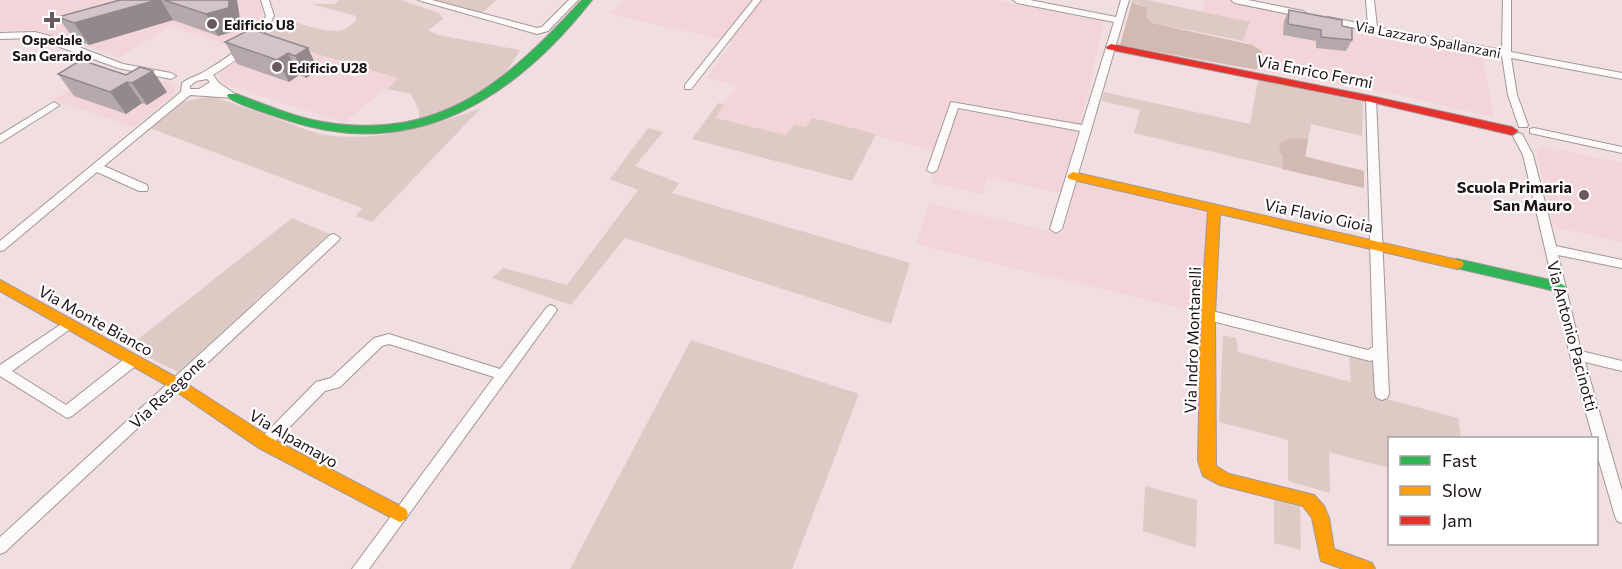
<svg xmlns="http://www.w3.org/2000/svg" width="1622" height="569" font-family="Commissioner,sans-serif">
  <rect width="100%" height="100%" fill="#f0dee1"/>
  <g fill="#f2d4d9">
    <polygon points="0,0 260,0 263,18 237,48 170,26 120,57 36,30 0,31"/>
    <polygon points="625,0 995,0 1104,22 1080,124 951,100 933,151 813,118 806,127 787,135 714,118 738,86 706,78 733,42 610,14"/>
    <polygon points="1205,0 1224,0 1350,27 1350,29 1385,38 1482,57 1494,117 1385,92 1257,70 1262,51 1243,41 1250,22 1202,12"/>
    <polygon points="260,37 398,78 344,123 220,82 218,72"/>
    <polygon points="105,68 175,84 176,93 134,127 53,100"/>
    <polygon points="957,110 1078,131 1060,193 987,177 983,194 931,183"/>
    <polygon points="1542,146 1622,163 1622,242 1554,227 1536,149"/>
    <polygon points="1080,183 1210,213 1204,314 916,244 929,203 1063,235 1076,185"/>
  </g>
  <g fill="#ddcac5">
    <path d="M340 0H401L439 13 443 19 428 30 438 35 520 50C515 58 510 67 504 74 483 98 449 109 419 119V110L411 94 387 89 398 78 260 37 279 18C295 21 330 36 345 29 349 27 353 23 356 21V16L312 4H334Z"/>
    <polygon points="426,0 496,0 479,16"/>
    <polygon points="1133,0 1147,0 1250,22 1243,41 1152,23 1138,3 1132,2"/>
    <polygon points="1258,80 1363,102 1362,136 1311,124 1305,156 1364,171 1364,188 1134,133 1140,110 1102,101 1104,92 1250,124"/>
    <path d="M212 96C237 105 261 113 286 122 297 126 309 131 320 134 375 144 431 126 481 108L372 222 356 216 362 208 150 128 181 102Z"/>
    <polygon points="718,103 724,105 715,118 786,135 794,125 806,127 812,118 876,134 852,181 692,139"/>
    <polygon points="648,128 663,132 635,166 679,183 672,193 910,263 891,324 625,238 571,305 492,278 503,268 567,285 638,190 610,179"/>
    <polygon points="292,218 329,234 178,372 128,347"/>
    <polygon points="1223,335 1236,338 1238,352 1351,382 1349,357 1372,362 1375,396 1458,418 1461,438 1390,438 1389,468 1329,452 1330,493 1288,481 1288,440 1219,422"/>
    <polygon points="691,340 859,394 792,569 570,569"/>
    <polygon points="1145,486 1197,500 1196,548 1143,531"/>
    <polygon points="1274,500 1300,507 1301,550 1274,543"/>
  </g>
  <g fill="#d2bab3">
    <polygon points="1132,2 1146,8 1147,17 1152,23 1252,45 1262,51 1257,70 1120,45"/>
    <polygon points="1292,138 1308,139 1305,157 1364,171 1364,188 1282,169 1283,156 1279,151 1281,142"/>
  </g>
  <g fill="none" stroke-linecap="round" stroke-linejoin="round">
    <defs>
      <g id="street">
        <path d="M261 0H269L274 16C262 42 237 60 213 75L219 83 235 94V98L190 95 104 166 147 185 148 188 147 191H139L97 172 4 250 0 251V241L181 92 182 83C190 77 198 76 207 70 229 57 254 40 266 16ZM207 79 210 82 199 89H190V86L196 81Z"/>
        <polygon points="418,0 432,0 537,28 542,27 569,0 578,0 548,31 537,34"/>
        <polygon points="753,0 761,0 691,89 685,89 685,85"/>
        <polygon points="1013,0 1030,0 1116,17 1121,0 1129,0 1062,229 1056,233 1050,229 1080,131 958,108 937,170 932,173 927,170 951,102 1082,125 1114,22 1017,3"/>
        <polygon points="1231,0 1248,0 1303,11 1307,14 1303,17 1235,3"/>
        <polygon points="1366,0 1374,0 1377,27 1502,50 1503,0 1511,0 1511,52 1622,73 1622,79 1511,58 1517,95 1528,125 1527,127 1519,127 1508,95 1502,56 1328,23 1324,20 1328,17 1368,25"/>
        <polygon points="35,32 50,36 123,64 171,73 176,76 171,79 118,68 35,38 0,39 0,33"/>
        <polygon points="1371,96 1376,99 1389,394 1387,398 1382,400 1377,398 1375,394 1373,360 1370,361 1208,320 1204,318 1202,315 1204,312 1208,310 1368,350 1373,347 1366,99"/>
        <polygon points="54,102 59,105 57,107 0,143 0,135"/>
        <polygon points="1534,128 1622,147 1622,153 1530,133 1530,129"/>
        <polygon points="1518,133 1522,134 1533,155 1556,246 1622,260 1622,268 1558,255 1581,351 1622,361 1622,371 1585,362 1622,491 1622,523 1617,521 1615,516 1596,451 1596,438 1593,438 1570,355 1523,155 1513,136"/>
        <polygon points="334,234 340,238 338,241 5,552 0,554 0,537 330,235"/>
        <polygon points="551,305 555,307 557,310 555,313 369,569 352,569 494,377 389,344 382,346 340,387 325,391 270,447 265,449 260,447 258,443 260,439 316,382 331,378 374,338 389,334 500,369 547,307"/>
        <polygon points="69,319 73,321 75,324 73,327 12,371 66,405 128,356 133,355 138,356 139,360 138,364 72,416 67,418 0,376 0,365"/>
      </g>
      <g id="fast">
        <path d="M582 0H592C516 97 416 162 290 121 276 116 236 105 227 96L228 94H236C264 104 293 117 323 122 441 142 507 81 582 0Z"/>
        <polygon points="1457,259 1559,282 1566,287 1559,292 1452,267 1450,264 1452,261"/>
      </g>
      <g id="slow">
        <polygon points="1073,172 1462,261 1464,264 1462,267 1457,269 1220,214 1215,315 1216,466 1229,474 1314,495 1324,506 1329,518 1334,549 1372,563 1375,569 1343,569 1321,561 1312,518 1303,506 1220,485 1203,476 1198,461 1201,315 1208,211 1069,179 1067,176"/>
        <polygon points="0,280 181,380 271,438 406,509 408,514 406,519 400,522 394,519 259,448 171,388 0,291"/>
      </g>
      <polygon id="jam" points="1111,44 1371,96 1512,127 1518,131 1512,135 1371,102 1107,49 1106,47"/>
    </defs>
    <use href="#street" stroke="#a39698" stroke-width="2"/>
    <use href="#fast" stroke="#a39698" stroke-width="2"/>
    <use href="#slow" stroke="#a39698" stroke-width="2"/>
    <use href="#jam" stroke="#a39698" stroke-width="2"/>
    <use href="#street" fill="#fdfafa" fill-rule="evenodd"/>
    <use href="#fast" fill="#30b455" fill-rule="evenodd"/>
    <use href="#slow" fill="#ff9f0a" fill-rule="evenodd"/>
    <use href="#jam" fill="#e5322d" fill-rule="evenodd"/>
  </g>
  <g fill="#b5a9ad">
    <polygon points="120,0 237,0 241,26 239,30 218,36 173,20 89,45 73,38 58,17"/>
    <polygon points="1289,10 1352,40 1346,51 1316,48 1316,41 1283,35 1284,21"/>
    <polygon points="225,42 308,48 318,70 306,78 299,75 289,82 237,64"/>
    <polygon points="81,60 167,92 147,105 142,103 126,114 74,96 58,74"/>
  </g>
  <g fill="#93898d">
    <polygon points="157,0 161,0 173,20 89,45 74,23"/>
    <polygon points="229,0 237,0 241,26 239,30 218,36 206,14"/>
    <polygon points="308,48 318,70 306,78 295,56"/>
    <polygon points="288,53 299,75 289,82 277,60"/>
    <polygon points="153,71 167,92 147,105 132,83"/>
    <polygon points="127,82 142,103 126,114 110,92"/>
  </g>
  <g fill="#d2c4c9" stroke="#93898d" stroke-width="1.5">
    <polygon points="120,0 157,0 74,23 58,17"/>
    <polygon points="164,0 229,0 229,5 228,8 206,14"/>
    <polygon points="1289,10 1342,20 1342,26 1352,28 1352,40 1321,37 1321,30 1288,24"/>
    <polygon points="251,29 308,48 295,56 288,53 277,60 225,42"/>
    <polygon points="81,60 126,75 140,67 153,71 132,83 127,82 110,92 58,74"/>
  </g>
  <g fill="#685a5d" stroke="#fff" stroke-width="2">
    <path d="M49 11h6v6h6v6h-6v6h-6v-6h-6v-6h6z"/>
    <circle cx="212" cy="24" r="6"/>
    <circle cx="277" cy="67" r="6"/>
    <circle cx="1584" cy="195" r="6"/>
  </g>
  <g text-anchor="middle" dominant-baseline="central" stroke-width="4.5" stroke-linejoin="round" paint-order="stroke">
    <g font-size="14" font-weight="bold" fill="#1e1316" stroke="#fff" text-anchor="start">
      <text x="224" y="24">Edificio U8</text>
      <text x="52" y="39" text-anchor="middle">Ospedale<tspan x="52" dy="16">San Gerardo</tspan></text>
      <text x="289" y="67">Edificio U28</text>
    </g>
    <g font-size="14" fill="#1e1316" stroke="#fff">
      <text transform="translate(1428 39) rotate(11)">Via Lazzaro Spallanzani</text>
    </g>
    <g font-size="16" fill="#1e1316" stroke="#fff">
      <text transform="translate(1315 71) rotate(11)">Via Enrico Fermi</text>
      <text transform="translate(1319 215) rotate(12)">Via Flavio Gioia</text>
      <text transform="translate(96 320) rotate(29)">Via Monte Bianco</text>
      <text transform="translate(1573 336) rotate(75)">Via Antonio Pacinotti</text>
      <text transform="translate(1192 340) rotate(-88)">Via Indro Montanelli</text>
      <text transform="translate(167 392) rotate(-43)">Via Resegone</text>
      <text transform="translate(294 438) rotate(30)">Via Alpamayo</text>
    </g>
    <g font-size="16" font-weight="bold" fill="#1e1316" stroke="#fff" text-anchor="end">
      <text x="1572" y="186">Scuola Primaria<tspan x="1572" dy="18">San Mauro</tspan></text>
    </g>
  </g>
  <rect x="1388" y="437" width="210" height="108" fill="#ffffff" stroke="#a5a1a2" stroke-width="1.5"/>
  <rect x="1400" y="456" width="30" height="9" fill="#30b455" stroke="#a5a1a2" stroke-width="1.5"/>
  <text x="1442" y="467" font-size="18" fill="#1e1316">Fast</text>
  <rect x="1400" y="486" width="30" height="9" fill="#ff9f0a" stroke="#a5a1a2" stroke-width="1.5"/>
  <text x="1442" y="497" font-size="18" fill="#1e1316">Slow</text>
  <rect x="1400" y="516" width="30" height="9" fill="#e5322d" stroke="#a5a1a2" stroke-width="1.5"/>
  <text x="1442" y="527" font-size="18" fill="#1e1316">Jam</text>
</svg>
